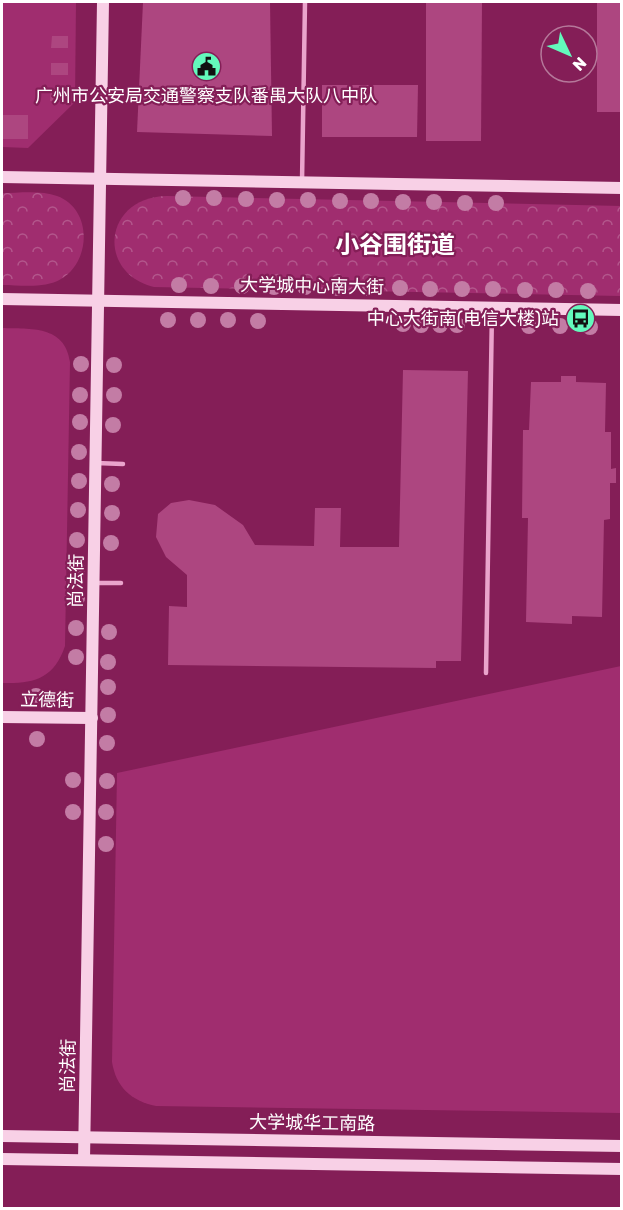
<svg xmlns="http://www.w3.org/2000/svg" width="623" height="1210" font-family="Rubik,'Noto Sans SC',sans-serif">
  <defs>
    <pattern id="park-crowns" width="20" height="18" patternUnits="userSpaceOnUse" patternTransform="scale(1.5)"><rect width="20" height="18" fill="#a02d6f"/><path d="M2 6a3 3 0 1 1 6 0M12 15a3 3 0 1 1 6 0" fill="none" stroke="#b3578c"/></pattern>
  </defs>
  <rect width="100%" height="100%" fill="#841e57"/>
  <g fill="#a02d6f">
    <polygon points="2,2 76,2 75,102 28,148 2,147"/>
    <path d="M2 328C30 329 65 325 70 362L65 646C54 679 33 684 2 683Z"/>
    <path d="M621 666V1113L156 1106C131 1101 116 1087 112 1062L117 773Z"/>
  </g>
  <g fill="url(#park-crowns)">
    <path d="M2 193C19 193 41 190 57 196 93 209 91 262 61 279 44 289 21 285 2 285Z"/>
    <path d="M167 196 621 206V296L154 287C96 273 103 197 167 196Z"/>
  </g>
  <g fill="#ad4680">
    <polygon points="143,2 270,2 272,136 137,132"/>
    <polygon points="426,2 482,2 481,141 426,141"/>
    <rect x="597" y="2" width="25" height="110"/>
    <polygon points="52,36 68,36 68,48 51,48"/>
    <rect x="51" y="63" width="17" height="12"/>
    <polygon points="322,85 418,85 417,137 322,137"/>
    <polygon points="51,89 67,89 67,101 50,101"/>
    <rect x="2" y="115" width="26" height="24"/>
    <polygon points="403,370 468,371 461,661 436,661 436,668 168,665 169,606 187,607 187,575 166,557 156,537 158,514 171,503 189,500 215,505 243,525 255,545 314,546 315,508 341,508 340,547 399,547"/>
    <polygon points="561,376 576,376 576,382 606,383 605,432 611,432 611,469 616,468 616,483 610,483 610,519 604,520 602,617 572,616 572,624 526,622 528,518 522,518 523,430 529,430 531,382 561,382"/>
  </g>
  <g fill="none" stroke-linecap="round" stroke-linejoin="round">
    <g stroke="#eaa4cc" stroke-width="4.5">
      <polyline points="302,182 305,2"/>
      <polyline points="96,463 123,464"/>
      <polyline points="94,583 121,583"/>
      <polyline points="486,673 492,310"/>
    </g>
    <g stroke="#f8d0e6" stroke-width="12">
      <polyline points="2,177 622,188"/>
      <polyline points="2,299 622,310"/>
      <polyline points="2,717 92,718"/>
      <polyline points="2,1136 622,1146"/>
      <polyline points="2,1159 622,1169"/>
      <polyline points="84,1160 103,2"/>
    </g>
  </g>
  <g fill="#c37ca5">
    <circle cx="183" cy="198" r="8"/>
    <circle cx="214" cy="198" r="8"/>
    <circle cx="246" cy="199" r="8"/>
    <circle cx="277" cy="200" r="8"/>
    <circle cx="308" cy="200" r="8"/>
    <circle cx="340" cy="201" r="8"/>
    <circle cx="371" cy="201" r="8"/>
    <circle cx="403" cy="202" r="8"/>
    <circle cx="434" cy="202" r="8"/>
    <circle cx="465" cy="203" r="8"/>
    <circle cx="496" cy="203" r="8"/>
    <circle cx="179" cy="285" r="8"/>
    <circle cx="211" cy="286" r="8"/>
    <circle cx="242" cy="286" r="8"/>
    <circle cx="274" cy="287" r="8"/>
    <circle cx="305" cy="287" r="8"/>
    <circle cx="337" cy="288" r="8"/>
    <circle cx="368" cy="288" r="8"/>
    <circle cx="400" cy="288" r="8"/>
    <circle cx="430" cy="289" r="8"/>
    <circle cx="462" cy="289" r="8"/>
    <circle cx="493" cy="289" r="8"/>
    <circle cx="525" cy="290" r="8"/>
    <circle cx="556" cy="290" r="8"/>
    <circle cx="588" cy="291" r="8"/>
    <circle cx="168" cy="320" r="8"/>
    <circle cx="198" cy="320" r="8"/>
    <circle cx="228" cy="320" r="8"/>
    <circle cx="258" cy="321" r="8"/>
    <circle cx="403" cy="324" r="8"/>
    <circle cx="421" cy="325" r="8"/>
    <circle cx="440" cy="325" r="8"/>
    <circle cx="457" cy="325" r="8"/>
    <circle cx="529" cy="326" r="8"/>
    <circle cx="560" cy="326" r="8"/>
    <circle cx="590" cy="327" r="8"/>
    <circle cx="81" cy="364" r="8"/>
    <circle cx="114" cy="365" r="8"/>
    <circle cx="80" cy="395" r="8"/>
    <circle cx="114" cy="395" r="8"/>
    <circle cx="80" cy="422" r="8"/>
    <circle cx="113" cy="425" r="8"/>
    <circle cx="79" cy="452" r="8"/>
    <circle cx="79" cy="481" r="8"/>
    <circle cx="112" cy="484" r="8"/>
    <circle cx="78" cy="510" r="8"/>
    <circle cx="112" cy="513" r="8"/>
    <circle cx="77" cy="540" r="8"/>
    <circle cx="111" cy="543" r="8"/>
    <circle cx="77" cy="569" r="8"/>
    <circle cx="77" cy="598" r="8"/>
    <circle cx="76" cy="628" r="8"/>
    <circle cx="109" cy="632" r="8"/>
    <circle cx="76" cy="657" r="8"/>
    <circle cx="108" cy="662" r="8"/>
    <circle cx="108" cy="687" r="8"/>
    <circle cx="36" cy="696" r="8"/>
    <circle cx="108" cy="715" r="8"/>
    <circle cx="37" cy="739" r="8"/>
    <circle cx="107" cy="743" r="8"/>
    <circle cx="73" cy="780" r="8"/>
    <circle cx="107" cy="781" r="8"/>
    <circle cx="73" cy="812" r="8"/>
    <circle cx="106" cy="812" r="8"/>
    <circle cx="106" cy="844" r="8"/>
  </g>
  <defs>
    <symbol id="civic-disc" viewBox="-11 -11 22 22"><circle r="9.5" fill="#63f9bc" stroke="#841e57"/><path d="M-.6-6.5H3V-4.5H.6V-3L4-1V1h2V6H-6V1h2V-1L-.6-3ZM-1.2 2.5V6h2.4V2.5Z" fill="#111"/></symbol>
    <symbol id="bus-disc" viewBox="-11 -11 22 22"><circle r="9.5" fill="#63f9bc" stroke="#841e57"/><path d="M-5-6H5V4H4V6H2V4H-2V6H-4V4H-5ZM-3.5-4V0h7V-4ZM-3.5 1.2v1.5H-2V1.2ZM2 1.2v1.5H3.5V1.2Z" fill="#111"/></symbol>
  </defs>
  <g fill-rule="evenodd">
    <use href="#civic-disc" x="190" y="50" width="33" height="33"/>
    <use href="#bus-disc" x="564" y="302" width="33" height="33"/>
  </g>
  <g text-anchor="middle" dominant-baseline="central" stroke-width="4.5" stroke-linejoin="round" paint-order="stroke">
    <g font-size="18" fill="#fff" stroke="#841e57">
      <text x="206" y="96">广州市公安局交通警察支队番禺大队八中队</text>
      <text x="559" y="319" text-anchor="end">中心大街南(电信大楼)站</text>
    </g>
    <g font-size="18" fill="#fff" stroke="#841e57">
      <text transform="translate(312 286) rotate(1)">大学城中心南大街</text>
      <text transform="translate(76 581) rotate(-89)">尚法街</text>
      <text transform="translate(47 700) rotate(1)">立德街</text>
      <text transform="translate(68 1066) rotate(-89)">尚法街</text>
      <text transform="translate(312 1123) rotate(1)">大学城华工南路</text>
    </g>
    <g font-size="24" font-weight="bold" fill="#fff" stroke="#841e57">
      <text x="395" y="245">小谷围街道</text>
    </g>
  </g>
  <rect width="623" height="1210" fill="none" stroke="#ffffff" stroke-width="6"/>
  <g transform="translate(569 54) rotate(134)"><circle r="28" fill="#841e57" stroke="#b5789a" stroke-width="1.5"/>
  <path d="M0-4.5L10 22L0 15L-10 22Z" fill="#63f9bc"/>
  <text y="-9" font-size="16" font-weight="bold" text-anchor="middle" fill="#ffffff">N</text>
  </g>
</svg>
